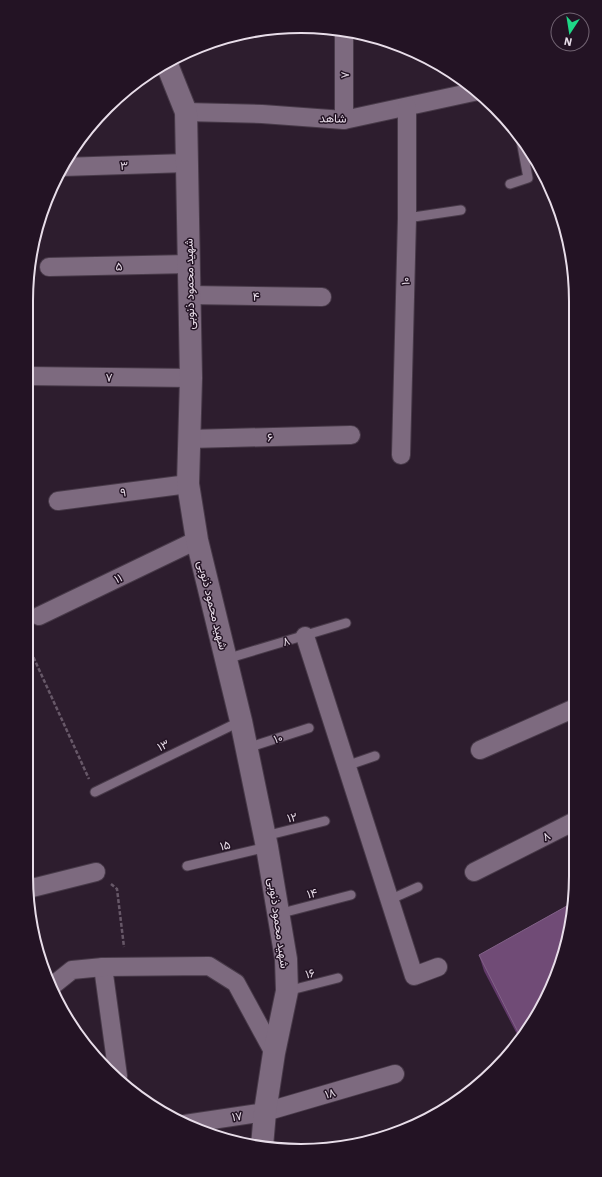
<svg xmlns="http://www.w3.org/2000/svg" width="602" height="1177" font-family="'IBM Plex Sans',Vazirmatn,sans-serif">
  <rect width="100%" height="100%" fill="#2d1d2e"/>
  <g fill="none" stroke-linecap="round" stroke-linejoin="round">
    <defs>
      <g id="service">
        <polyline points="510,184 528,178 520,135"/>
        <polyline points="407,218 461,210"/>
        <polyline points="226,659 346,623"/>
        <polyline points="247,748 309,728"/>
        <polyline points="346,766 375,756"/>
        <polyline points="95,792 241,721"/>
        <polyline points="265,836 325,821"/>
        <polyline points="187,866 267,847"/>
        <polyline points="389,900 418,887"/>
        <polyline points="278,914 351,895"/>
        <polyline points="287,991 338,978"/>
      </g>
      <g id="minor">
        <polyline points="344,31 344,120"/>
        <polyline points="186,112 262,114 344,120 478,91"/>
        <polyline points="62,167 187,163"/>
        <polyline points="49,267 189,264"/>
        <polyline points="189,295 322,297"/>
        <polyline points="26,376 191,378"/>
        <polyline points="189,439 351,435"/>
        <polyline points="401,455 407,218 407,107"/>
        <polyline points="58,501 188,484"/>
        <polyline points="39,616 197,540"/>
        <polyline points="305,636 414,976 438,967"/>
        <polyline points="480,750 575,708"/>
        <polyline points="474,872 575,821"/>
        <polyline points="28,889 96,872"/>
        <polyline points="103,967 118,1076"/>
        <polyline points="52,986 72,970 103,967 209,966 236,983 274,1053"/>
        <polyline points="185,1124 265,1112 395,1074"/>
      </g>
      <polyline id="tertiary" points="166,62 186,112 191,378 188,484 197,540 241,721 267,847 286,959 287,991 274,1053 265,1112 262,1146"/>
    </defs>
    <use href="#service" stroke="#483a49" stroke-width="11"/>
    <use href="#minor" stroke="#483a49" stroke-width="20"/>
    <use href="#tertiary" stroke="#483a49" stroke-width="24"/>
    <g stroke="#675868" stroke-width="2.5" stroke-dasharray="4 2" stroke-linecap="butt">
      <polyline points="26,641 89,779"/>
      <polyline points="111,884 117,889 124,947"/>
    </g>
    <use href="#service" stroke="#7d6a7f" stroke-width="9"/>
    <use href="#minor" stroke="#7d6a7f" stroke-width="18"/>
    <use href="#tertiary" stroke="#7d6a7f" stroke-width="22"/>
  </g>
  <polygon fill="#613969" points="479,955 548,997 519,1038 484,971"/>
  <polygon fill="#704b76" stroke="#826288" points="574,902 567,947 548,997 520,1036 479,955"/>
  <g text-anchor="middle" dominant-baseline="central" stroke-width="3" stroke-linejoin="round" paint-order="stroke">
    <g font-size="12" fill="#e8dde9" stroke="#231324">
      <text transform="translate(344 75) rotate(-90)">۷</text>
      <text transform="translate(333 118) rotate(1)">شاهد</text>
      <text transform="translate(124 165) rotate(-2)">۳</text>
      <text transform="translate(119 266) rotate(-1)">۵</text>
      <text transform="translate(405 281) rotate(-89)">۱۰</text>
      <text transform="translate(189 284) rotate(-91)">شهید محمود ذنوبی</text>
      <text transform="translate(256 296) rotate(1)">۴</text>
      <text transform="translate(109 377) rotate(1)">۷</text>
      <text transform="translate(270 437) rotate(-1)">۶</text>
      <text transform="translate(123 492) rotate(-7)">۹</text>
      <text transform="translate(118 578) rotate(-26)">۱۱</text>
      <text transform="translate(213 605) rotate(76)">شهید محمود ذنوبی</text>
      <text transform="translate(286 641) rotate(-17)">۸</text>
      <text transform="translate(278 738) rotate(-18)">۱۰</text>
      <text transform="translate(163 745) rotate(-26)">۱۳</text>
      <text transform="translate(292 817) rotate(-14)">۱۲</text>
      <text transform="translate(546 836) rotate(-27)">۸</text>
      <text transform="translate(225 845) rotate(-13)">۱۵</text>
      <text transform="translate(312 893) rotate(-14)">۱۴</text>
      <text transform="translate(279 923) rotate(82)">شهید محمود ذنوبی</text>
      <text transform="translate(310 973) rotate(-14)">۱۶</text>
      <text transform="translate(330 1093) rotate(-16)">۱۸</text>
      <text transform="translate(237 1116) rotate(-9)">۱۷</text>
    </g>
  </g>
  <path d="M0 0H602V1177H0ZM301 33H301A268 268 0 0 1 569 301V876A268 268 0 0 1 301 1144H301A268 268 0 0 1 33 876V301A268 268 0 0 1 301 33Z" fill="#231324" fill-rule="evenodd"/>
  <path fill="none" stroke="#e8dde9" stroke-width="2" d="M301 33H301A268 268 0 0 1 569 301V876A268 268 0 0 1 301 1144H301A268 268 0 0 1 33 876V301A268 268 0 0 1 301 33Z"/>
  <g transform="translate(570 32) rotate(192)"><circle r="19" fill="#231324" stroke="#726473"/>
  <path d="M0-3L7 15L0 10L-7 15Z" fill="#1ed887"/>
  <text y="-6" font-size="11" font-weight="bold" text-anchor="middle" fill="#e8dde9">N</text>
  </g>
</svg>
